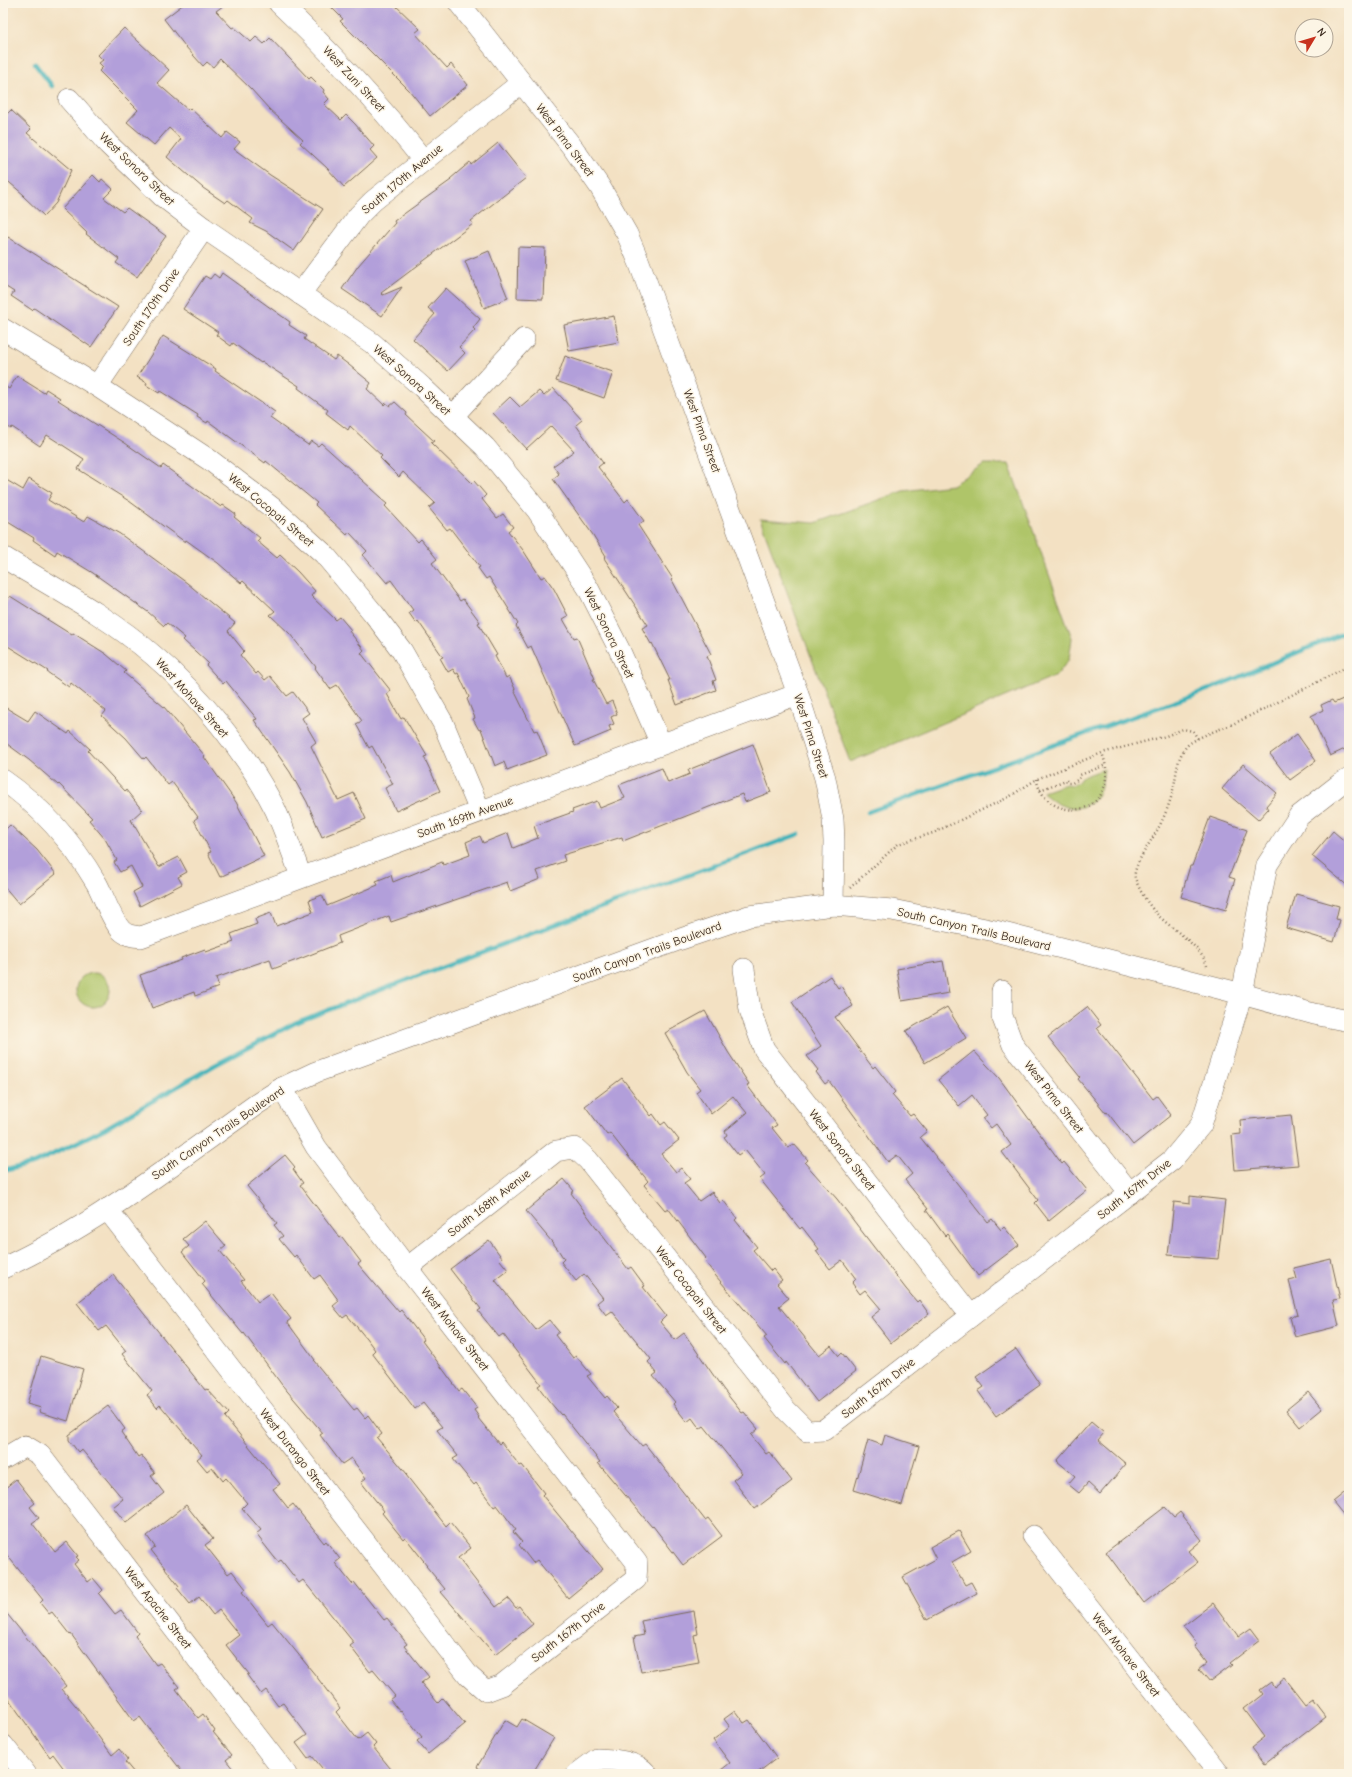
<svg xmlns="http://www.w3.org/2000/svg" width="1352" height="1777" font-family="'Comic Neue',sans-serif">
  <rect width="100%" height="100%" fill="#fcf5e5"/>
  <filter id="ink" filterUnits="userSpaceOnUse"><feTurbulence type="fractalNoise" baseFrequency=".025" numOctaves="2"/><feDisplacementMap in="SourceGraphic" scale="8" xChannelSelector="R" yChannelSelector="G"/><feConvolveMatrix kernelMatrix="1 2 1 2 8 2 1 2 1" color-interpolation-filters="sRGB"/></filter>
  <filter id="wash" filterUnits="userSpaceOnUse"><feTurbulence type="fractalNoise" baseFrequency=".012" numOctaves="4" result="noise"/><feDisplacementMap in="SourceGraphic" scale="16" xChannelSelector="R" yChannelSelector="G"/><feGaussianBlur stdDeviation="0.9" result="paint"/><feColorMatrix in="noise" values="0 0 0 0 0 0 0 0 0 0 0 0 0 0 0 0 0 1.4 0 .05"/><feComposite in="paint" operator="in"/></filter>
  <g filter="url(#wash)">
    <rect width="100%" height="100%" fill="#f3e1c3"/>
    <g fill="#afc569" stroke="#757844">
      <polygon points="984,464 1009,464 1072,638 1069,659 1057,675 850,762 760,519 815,523 903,491 952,485"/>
      <path d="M1104 769C1103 777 1102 788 1097 796 1083 816 1056 808 1043 792L1066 784 1073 785 1077 783 1082 777Z"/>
      <circle cx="93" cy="990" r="17"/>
    </g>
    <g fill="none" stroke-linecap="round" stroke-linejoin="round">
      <g stroke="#41b2b9" stroke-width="4.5">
        <polyline points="35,64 52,86"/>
        <polyline points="868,812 1210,689 1349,631"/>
        <polyline points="3,1171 35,1163 104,1129 215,1065 297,1022 423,974 799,834"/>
      </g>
    </g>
    <g id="blocks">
      <g fill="#b29fda">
        <polygon points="185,3 227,3 216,11 232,28 234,27 251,42 256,37 264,44 270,38 309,79 311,77 324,90 323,92 329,99 324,104 341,120 346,115 355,124 374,146 370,150 377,158 344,187 327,168 300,143 303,140 269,109 251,89 220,59 213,67 207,62 203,66 185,46 164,19"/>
        <polygon points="327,3 393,3 420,29 415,33 447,68 451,64 468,85 430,116 409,90 340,21 343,19"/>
        <polygon points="124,28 169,70 157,83 188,110 190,108 222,138 227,132 240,142 234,149 270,175 323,209 294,251 266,231 250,223 253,219 228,200 225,203 203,188 167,157 181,139 169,128 154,145 127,122 138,110 99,71 103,67 99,63 103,60 98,55"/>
        <polygon points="11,110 31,129 27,133 71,170 56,203 44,216 23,196 24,195 3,177 3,118"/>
        <polygon points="498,143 526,178 471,221 473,224 381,293 383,295 402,287 382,316 342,289 358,266 395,223 394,221 451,180 450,179 470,162 471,165"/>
        <polygon points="93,175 100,182 102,179 113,189 104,198 123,212 127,208 166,236 137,277 116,263 119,259 86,234 87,233 62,209"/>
        <polygon points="8,237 118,307 91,347 34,308 32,310 11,296 14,292 3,285 3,244"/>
        <polygon points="518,247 545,248 543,299 517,298"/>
        <polygon points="489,251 508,298 484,308 465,261"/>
        <polygon points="222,273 290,322 289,325 306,336 304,339 334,360 337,356 349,365 371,383 367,389 384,405 386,403 390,406 395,402 407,413 406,415 434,441 431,443 472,483 474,481 486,495 482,499 497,518 503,514 513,527 508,531 523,550 541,578 545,576 554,589 568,616 563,619 574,638 577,637 595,679 593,679 606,704 612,701 617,714 611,717 614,724 609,726 611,731 575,746 531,646 528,648 516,626 518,624 489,577 486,579 478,568 480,567 450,528 447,530 429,508 435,503 403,472 399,477 380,458 382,456 350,426 348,430 326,413 328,410 298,388 299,386 262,362 261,363 233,343 231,346 216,335 218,332 183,309 205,276 210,279 214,274 219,278"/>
        <polygon points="446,288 480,319 473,328 475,330 459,347 465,353 448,371 413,339 435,314 428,308"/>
        <polygon points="614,316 619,342 569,351 564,325"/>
        <polygon points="163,336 216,369 215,371 275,412 270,418 308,445 311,441 318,446 321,443 382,498 381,499 387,504 385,506 418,542 421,539 437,559 432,563 460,601 463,599 480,622 478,623 497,655 495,656 506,678 509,676 515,689 514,690 534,731 537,730 547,755 507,770 504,762 495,766 481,729 479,730 473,719 475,718 467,699 469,697 458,673 456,674 453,669 448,672 440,658 443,657 418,621 416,623 409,613 413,610 391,580 387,583 363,555 367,551 349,532 347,535 315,505 317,503 266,461 265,463 208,421 207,423 197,417 198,415 160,391 159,393 146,385 147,383 137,377"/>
        <polygon points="565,356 613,372 604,398 556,381"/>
        <polygon points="17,376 44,393 46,389 60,398 58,400 125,443 161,468 163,465 221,507 223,505 236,514 234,517 260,538 257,541 277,558 280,555 298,572 315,591 311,596 336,620 340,617 351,630 349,631 364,650 361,653 391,691 387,694 401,719 404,717 427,756 424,757 440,791 396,811 385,788 393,784 372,746 369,748 356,724 362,721 337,685 330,689 315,668 316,667 290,634 270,615 275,611 243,581 241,583 218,563 186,540 185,542 129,501 78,469 84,459 47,435 40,446 12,427 11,429 3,423 3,385 9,389"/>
        <polygon points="553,388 582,420 576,425 603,463 598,467 625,502 628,499 644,521 638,525 673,579 672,580 711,654 707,656 716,680 713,681 716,690 677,705 668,680 670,680 652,643 651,644 642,628 648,625 604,558 606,556 593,535 553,479 559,474 553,466 574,451 551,426 526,449 493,413 510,397 520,407 539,391 544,396"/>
        <polygon points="3,478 23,490 29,479 52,493 48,500 84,522 88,516 120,534 187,583 235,623 228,631 244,651 240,655 256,674 258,672 265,680 270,676 287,696 293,692 309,713 302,718 316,742 311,746 338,800 354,793 366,819 322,837 307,802 290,772 254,720 257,719 226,681 223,684 206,665 208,663 183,640 185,638 167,623 164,626 148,612 93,573 57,551 55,555 33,540 34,538 3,519"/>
        <polygon points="10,596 72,635 73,633 106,654 126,671 124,673 164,707 205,756 204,757 236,802 264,856 220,877 208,853 211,852 194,820 198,817 172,782 168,785 146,757 144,759 126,738 102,716 106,711 71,683 69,687 47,672 48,671 3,643 3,607"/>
        <polygon points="1343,699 1349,712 1349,747 1330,756 1311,716 1323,710 1321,705 1332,700 1334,703"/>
        <polygon points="3,706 28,721 35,711 68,734 70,731 90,749 88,751 125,791 126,790 142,810 131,820 159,867 179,857 187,872 178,877 182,884 140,906 133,892 142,887 131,866 120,872 114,862 117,860 105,839 89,820 92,818 59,784 58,785 29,760 3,741"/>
        <polygon points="1297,734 1316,761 1290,780 1270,754"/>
        <polygon points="753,744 771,792 745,802 742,794 623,841 622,837 563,855 565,861 537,871 540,879 510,891 507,882 391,922 389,916 338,936 340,943 302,958 273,969 270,959 216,978 219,987 195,996 194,992 152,1008 140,975 182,960 181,958 205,949 206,952 234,942 231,934 257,924 255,919 271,913 276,926 313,912 309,900 322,895 327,906 378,885 376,881 391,875 393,882 442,862 443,865 470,855 466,842 480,836 483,843 508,833 513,848 538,838 534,826 573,812 572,810 597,801 600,808 625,798 619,785 662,768 668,783 690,774 688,770"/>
        <polygon points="1243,764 1277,793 1266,806 1268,809 1258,820 1222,789"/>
        <polygon points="1210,817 1247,830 1229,877 1235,879 1226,910 1181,897 1190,866 1192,866"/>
        <polygon points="10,825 37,850 56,874 19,904 3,885 3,832"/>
        <polygon points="1333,831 1349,845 1349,887 1312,856"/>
        <polygon points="1296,894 1339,906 1336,919 1340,920 1334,942 1286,928"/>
        <polygon points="943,961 949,993 902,1001 897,969"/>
        <polygon points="830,976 838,988 841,986 853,1006 835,1017 873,1068 875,1066 895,1092 892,1095 910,1116 913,1114 927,1131 920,1137 988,1222 992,1219 1001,1230 1004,1227 1019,1245 978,1276 947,1234 945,1236 926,1210 928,1209 905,1180 912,1174 897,1155 888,1162 829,1081 825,1084 816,1072 818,1070 807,1056 821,1046 792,1002"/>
        <polygon points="947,1007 966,1038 925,1063 906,1031"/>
        <polygon points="1087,1007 1101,1025 1097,1028 1106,1039 1153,1099 1157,1096 1171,1115 1133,1145 1107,1112 1106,1113 1078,1079 1080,1077 1048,1037"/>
        <polygon points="705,1011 728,1052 749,1084 747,1085 777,1125 772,1128 788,1148 794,1144 808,1160 805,1163 837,1199 906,1289 917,1302 919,1300 929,1314 891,1343 871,1317 881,1309 865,1290 860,1294 852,1283 856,1279 842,1260 830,1269 816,1251 819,1249 802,1227 800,1229 760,1179 765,1175 745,1150 738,1155 724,1137 727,1135 725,1131 747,1113 733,1096 711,1114 696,1092 700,1089 687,1072 665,1033"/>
        <polygon points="974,1051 999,1078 1062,1164 1064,1162 1087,1190 1049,1221 1035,1203 1038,1200 1002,1152 1011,1145 996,1124 991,1128 983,1118 987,1115 972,1095 959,1106 938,1080"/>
        <polygon points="622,1078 651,1116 653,1114 661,1125 665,1122 679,1140 661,1154 676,1172 681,1168 690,1179 684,1183 699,1201 712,1192 720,1203 723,1200 737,1218 735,1220 757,1247 753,1250 771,1271 773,1269 782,1280 777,1284 789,1298 779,1306 819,1355 831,1346 839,1356 842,1353 856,1371 817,1402 786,1362 785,1364 764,1338 767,1336 715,1275 704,1260 706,1258 668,1208 665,1210 644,1185 648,1181 628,1156 610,1133 607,1135 585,1106"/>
        <polygon points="1291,1115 1298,1165 1235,1170 1232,1135 1241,1134 1240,1120"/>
        <polygon points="285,1155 295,1167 293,1169 303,1183 300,1185 340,1238 342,1237 361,1262 358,1264 399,1312 401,1310 424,1340 422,1341 459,1391 462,1389 477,1408 474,1410 479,1417 478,1418 499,1444 501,1442 520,1466 522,1465 544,1493 542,1495 603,1569 568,1598 537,1560 533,1563 519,1545 522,1542 513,1532 516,1530 497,1505 494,1507 476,1483 474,1485 453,1459 458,1456 437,1430 442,1427 423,1403 415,1409 372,1353 375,1350 366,1338 347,1315 343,1318 333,1306 339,1301 320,1275 314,1279 296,1255 294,1257 279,1239 283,1236 274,1225 277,1223 247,1186"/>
        <polygon points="564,1179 574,1191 571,1193 602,1235 628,1269 631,1267 645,1286 643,1287 666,1316 660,1322 675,1340 684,1333 723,1389 742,1413 744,1412 758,1429 751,1435 766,1454 769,1452 792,1481 755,1509 733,1480 742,1473 704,1426 700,1429 692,1418 687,1422 673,1404 675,1402 653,1376 657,1373 648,1362 651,1359 612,1311 606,1315 597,1303 603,1298 584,1274 576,1281 561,1262 564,1259 557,1248 526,1211"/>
        <polygon points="1190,1196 1225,1200 1218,1259 1168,1255 1174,1202 1190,1204"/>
        <polygon points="205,1221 226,1246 220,1251 244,1280 241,1281 258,1302 271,1293 291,1319 287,1322 315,1360 314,1361 354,1410 357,1408 365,1418 368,1415 382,1434 377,1438 407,1474 406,1475 446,1526 450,1522 471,1548 458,1558 496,1607 508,1598 516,1608 519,1606 533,1624 495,1655 441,1592 445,1589 426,1566 427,1565 405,1537 403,1539 382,1513 384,1511 361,1482 366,1478 351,1458 342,1464 320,1435 323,1433 282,1385 244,1333 243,1334 202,1284 205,1281 182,1252 189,1246 183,1239"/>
        <polygon points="489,1240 502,1258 500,1260 508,1270 495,1280 536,1330 549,1320 559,1332 555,1335 573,1358 576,1356 591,1374 587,1376 605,1398 607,1396 617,1408 613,1412 642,1446 645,1444 705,1520 708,1518 722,1536 683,1565 653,1526 652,1527 609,1476 598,1463 600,1462 562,1414 561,1415 549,1401 538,1386 541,1384 503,1334 499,1337 478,1311 481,1309 450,1269"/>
        <polygon points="1331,1259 1340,1299 1333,1300 1339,1326 1295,1337 1290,1317 1298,1315 1289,1281 1297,1279 1294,1268"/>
        <polygon points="113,1275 205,1390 207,1389 229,1413 225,1417 280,1484 273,1489 288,1508 293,1504 324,1543 326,1541 340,1559 335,1563 352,1584 354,1582 384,1620 387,1618 407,1644 404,1646 429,1677 421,1683 438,1703 443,1698 465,1724 428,1754 417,1741 422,1737 401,1711 400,1712 390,1700 395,1696 373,1670 370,1672 350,1646 354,1643 303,1580 299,1583 281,1560 278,1562 256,1534 261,1530 242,1508 247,1503 226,1478 223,1481 212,1467 207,1471 197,1459 202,1455 160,1405 157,1408 147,1395 152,1391 122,1354 126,1351 106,1326 99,1331 77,1303"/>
        <polygon points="1016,1349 1040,1385 996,1416 978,1391 984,1387 976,1377"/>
        <polygon points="41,1356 83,1369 68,1421 39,1412 41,1408 27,1404"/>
        <polygon points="1308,1392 1322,1409 1300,1427 1286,1410"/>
        <polygon points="108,1406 125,1429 121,1432 138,1457 141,1455 155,1473 151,1476 164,1493 126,1523 113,1507 123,1499 81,1449 78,1452 69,1440 69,1435"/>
        <polygon points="1091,1422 1104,1433 1098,1440 1126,1464 1100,1494 1088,1483 1079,1493 1068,1484 1075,1476 1057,1461"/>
        <polygon points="885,1435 919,1446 902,1505 854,1490 868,1440 882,1445"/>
        <polygon points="16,1479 35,1503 30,1507 39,1518 32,1523 55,1552 67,1542 78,1556 76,1557 79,1560 74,1564 88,1582 93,1578 103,1590 99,1594 115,1614 121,1610 138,1633 135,1636 156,1665 160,1663 179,1687 176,1689 198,1718 203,1714 215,1731 213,1732 232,1755 226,1760 237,1774 184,1774 140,1717 134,1721 71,1634 70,1635 52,1612 49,1614 40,1603 43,1600 3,1550 3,1490"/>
        <polygon points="1349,1489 1349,1522 1333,1502"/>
        <polygon points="186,1505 213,1539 205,1545 228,1574 232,1571 246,1589 242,1592 268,1625 272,1622 316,1676 340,1708 336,1712 358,1740 367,1733 376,1744 373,1747 395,1774 327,1774 312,1756 308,1759 296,1743 307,1735 283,1703 278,1706 266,1690 261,1694 247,1675 249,1674 226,1645 239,1635 219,1610 213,1615 199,1597 190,1604 177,1588 179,1586 151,1550 155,1547 147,1536"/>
        <polygon points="1165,1507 1174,1517 1180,1512 1202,1540 1189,1551 1198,1562 1144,1603 1106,1552"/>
        <polygon points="959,1531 971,1551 952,1562 965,1585 971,1582 977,1593 927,1620 903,1577 936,1559 930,1547"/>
        <polygon points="1213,1603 1238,1637 1251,1628 1260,1640 1230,1663 1232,1665 1210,1682 1199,1669 1207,1663 1194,1646 1197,1644 1183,1626"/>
        <polygon points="3,1609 66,1686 62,1689 80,1711 112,1755 119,1749 128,1760 125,1762 135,1774 68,1774 53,1754 50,1757 3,1691"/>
        <polygon points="694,1611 698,1634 694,1635 699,1662 641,1672 634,1637 644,1635 641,1621"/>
        <polygon points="1285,1678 1306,1705 1313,1700 1326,1717 1264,1765 1251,1748 1265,1737 1244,1709 1263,1694 1260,1690 1271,1682 1274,1687"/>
        <polygon points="735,1711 744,1723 749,1720 777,1758 756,1774 716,1774 730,1763 713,1740 730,1727 724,1719"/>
        <polygon points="522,1719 554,1738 532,1774 488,1774 477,1767 505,1720 517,1727"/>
      </g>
    </g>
  </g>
  <g filter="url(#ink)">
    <use href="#blocks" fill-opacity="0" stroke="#7b6a58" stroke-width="1"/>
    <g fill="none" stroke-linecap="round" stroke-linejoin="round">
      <defs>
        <g id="minor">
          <path d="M279 3C331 52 379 104 423 160"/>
          <polyline points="459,3 573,148 600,187 627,234 639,262 798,694 825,778 833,819 834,842 833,905"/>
          <polyline points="69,99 108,144 162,196 204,228 372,343 422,387 485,447 537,510 588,588 619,649 661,744"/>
          <polyline points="300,294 359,215 373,201 521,83"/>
          <polyline points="3,329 97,386 211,461 274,509 324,554 374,614 402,651 443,723 480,811"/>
          <polyline points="97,386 204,228"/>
          <polyline points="453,416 524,339"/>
          <path d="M3 557C54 588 108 616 153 655 199 694 248 755 275 809 285 831 293 854 301 877"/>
          <path d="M3 780C42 807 73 843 97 884 105 899 110 917 121 930 127 936 133 936 141 937L798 694"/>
          <polyline points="744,969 750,1010 764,1049 971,1316"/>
          <polyline points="1002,991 1002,1016 1013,1045 1130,1193"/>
          <polyline points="107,1209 469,1676 486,1691 502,1685 636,1579 637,1563 407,1268 316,1147 282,1088"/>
          <path d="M3 1268C94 1226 175 1162 257 1104L282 1088 316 1072 681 939 749 916 833 905 892 910 995 931 1242 994 1314 1014 1349 1021"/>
          <polyline points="407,1268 556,1151 575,1148 588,1160 786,1410 807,1431 824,1430 1172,1160 1201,1125 1242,994 1267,865 1299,816 1340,784 1349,779"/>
          <polyline points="3,1459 25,1446 40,1455 286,1774"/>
          <polyline points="1033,1536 1220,1774"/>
          <polyline points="3,1745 26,1774"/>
          <path d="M577 1774 597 1759C613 1760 636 1760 647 1774"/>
        </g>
      </defs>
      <use href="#minor" stroke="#7b6a58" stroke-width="22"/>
      <g stroke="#7b6a58" stroke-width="2.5" stroke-dasharray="1 3" stroke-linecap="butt">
        <path d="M1037 779C1037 785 1040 791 1044 796 1059 815 1093 815 1103 790 1108 777 1107 766 1102 753"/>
        <polyline points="1040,790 1066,780 1068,783 1072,783 1079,779 1080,775 1106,765"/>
        <polyline points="850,888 898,844 933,833 1009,797 1037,779 1102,753 1166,736 1183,729 1193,731 1198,739"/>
        <path d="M1207 966C1201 945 1172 930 1157 914 1149 906 1139 890 1135 878 1132 866 1153 839 1159 827 1165 815 1170 803 1173 790 1177 775 1176 759 1186 747 1194 737 1222 729 1235 723 1273 705 1311 685 1349 666"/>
      </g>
      <use href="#minor" stroke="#fff" stroke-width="21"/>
    </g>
  </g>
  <g text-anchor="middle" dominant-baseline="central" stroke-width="3" stroke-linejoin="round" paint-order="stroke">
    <g font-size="12" fill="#3b2a1e" stroke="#fcf5e5">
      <text transform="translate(354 79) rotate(47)">West Zuni Street</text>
      <text transform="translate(565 140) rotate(53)">West Pima Street</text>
      <text transform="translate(137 169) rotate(44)">West Sonora Street</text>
      <text transform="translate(402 179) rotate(-40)">South 170th Avenue</text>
      <text transform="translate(151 307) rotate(-56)">South 170th Drive</text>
      <text transform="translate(412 380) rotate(42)">West Sonora Street</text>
      <text transform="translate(702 431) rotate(70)">West Pima Street</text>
      <text transform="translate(271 510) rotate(40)">West Cocopah Street</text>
      <text transform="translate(609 633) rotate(64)">West Sonora Street</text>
      <text transform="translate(192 698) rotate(48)">West Mohave Street</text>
      <text transform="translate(811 736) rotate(72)">West Pima Street</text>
      <text transform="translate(465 817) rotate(-20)">South 169th Avenue</text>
      <text transform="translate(974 929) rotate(13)">South Canyon Trails Boulevard</text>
      <text transform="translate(647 952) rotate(-20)">South Canyon Trails Boulevard</text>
      <text transform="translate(1054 1097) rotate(52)">West Pima Street</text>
      <text transform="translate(218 1133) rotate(-34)">South Canyon Trails Boulevard</text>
      <text transform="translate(842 1150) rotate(52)">West Sonora Street</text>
      <text transform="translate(1134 1189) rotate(-38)">South 167th Drive</text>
      <text transform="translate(489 1203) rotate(-38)">South 168th Avenue</text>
      <text transform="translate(691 1290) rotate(52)">West Cocopah Street</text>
      <text transform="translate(455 1329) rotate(52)">West Mohave Street</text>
      <text transform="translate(878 1388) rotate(-38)">South 167th Drive</text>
      <text transform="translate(295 1452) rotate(52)">West Durango Street</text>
      <text transform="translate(158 1608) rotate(52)">West Apache Street</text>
      <text transform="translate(568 1632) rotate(-38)">South 167th Drive</text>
      <text transform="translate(1126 1655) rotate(52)">West Mohave Street</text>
    </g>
  </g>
  <rect width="1352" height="1777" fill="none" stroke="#fcf5e5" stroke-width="16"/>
  <g transform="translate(1314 38) rotate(52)"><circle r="19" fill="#fcf5e5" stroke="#afa495"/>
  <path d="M0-3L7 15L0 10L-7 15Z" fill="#c8321e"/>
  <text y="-6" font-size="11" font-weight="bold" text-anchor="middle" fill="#3b2a1e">N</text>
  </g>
</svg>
